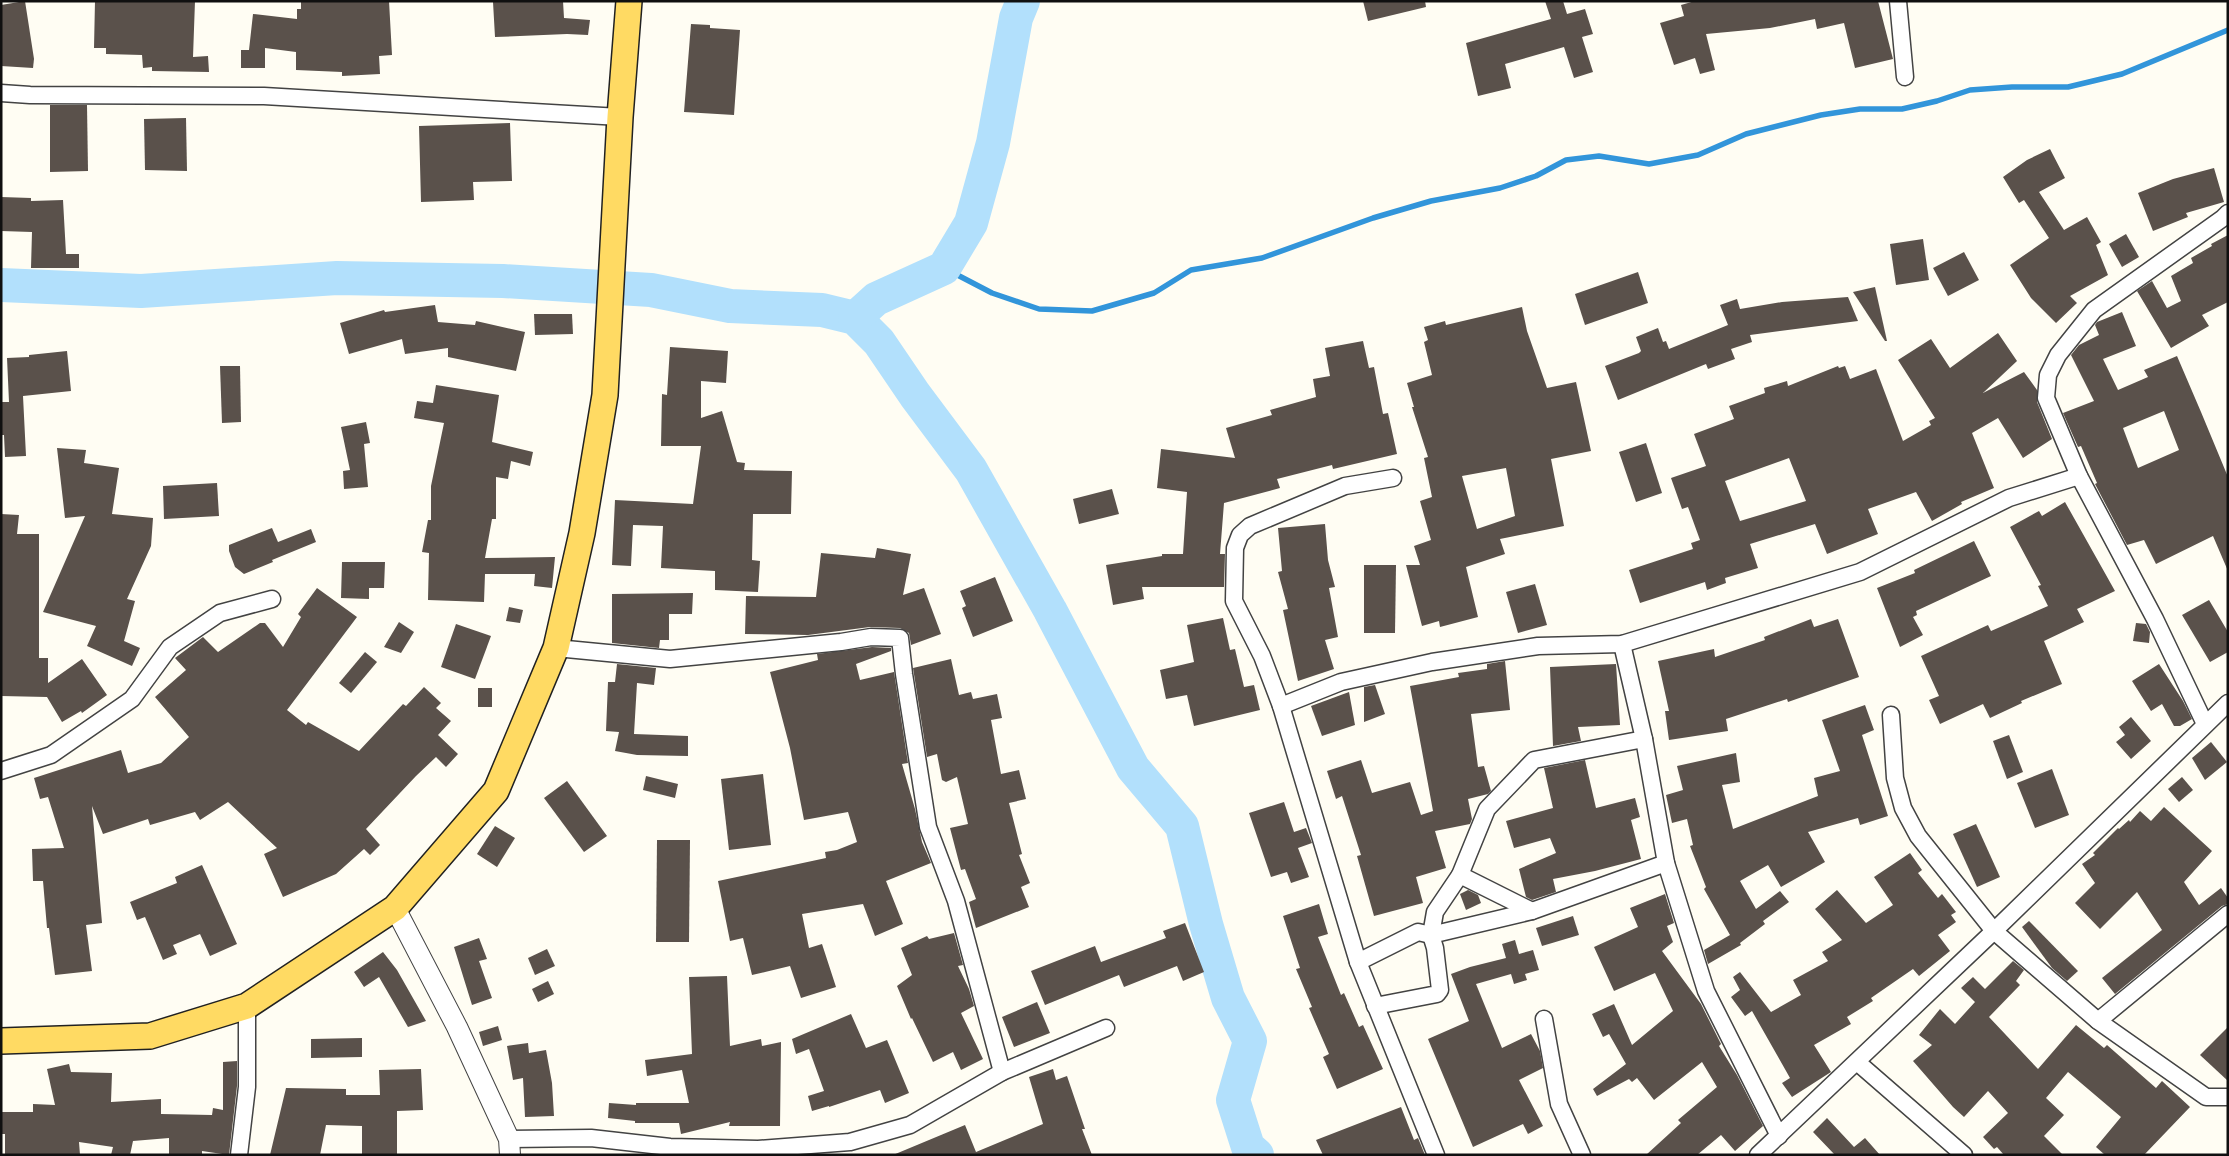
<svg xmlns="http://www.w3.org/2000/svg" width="2229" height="1156" font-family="'Roboto Serif',serif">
  <rect width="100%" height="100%" fill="#fffdf3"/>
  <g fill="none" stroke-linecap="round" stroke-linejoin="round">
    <polyline stroke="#3295da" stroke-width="5.5" points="944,268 992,293 1039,309 1092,311 1154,293 1191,270 1262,258 1373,218 1431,201 1500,188 1536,176 1566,160 1599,156 1649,164 1698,155 1746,134 1821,115 1860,109 1902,109 1937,101 1970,90 2012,87 2068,87 2122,74 2228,30"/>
    <g stroke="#b2e0fc" stroke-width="34">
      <polyline points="1,285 141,291 337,278 503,281 651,290 730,306 822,310 855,318 879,342 915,395 971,470 1050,610 1133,768 1182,826 1206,924 1228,998 1250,1041 1233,1100 1248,1147 1257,1155"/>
      <polyline points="855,318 876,299 944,268 971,223 993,143 1016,18 1023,1"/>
    </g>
  </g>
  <g fill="#5a514b" fill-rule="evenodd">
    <polygon points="25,1 34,59 33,68 1,66 1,5"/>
    <polygon points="95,1 195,1 193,57 208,56 209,72 152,71 152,67 143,68 142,55 106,54 106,48 94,48"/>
    <polygon points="301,1 389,1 392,55 379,56 380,74 342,76 342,72 296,70 296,52 265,48 265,68 241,68 241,50 249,50 253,14 297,19 297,9 301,9"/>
    <polygon points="508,1 563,1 564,18 590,20 588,35 567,34 495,37 493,2"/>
    <polygon points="1363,1 1425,1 1426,7 1368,21"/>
    <polygon points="1545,1 1563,1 1567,14 1585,9 1593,34 1582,37 1593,72 1574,78 1564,47 1505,64 1511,88 1478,96 1466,43 1551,19"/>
    <polygon points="1695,1 1878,1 1893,59 1855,68 1844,23 1817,29 1815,19 1770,28 1706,34 1715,70 1700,74 1695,58 1674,65 1660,23 1684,16 1681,5"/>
    <polygon points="691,24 710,25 710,28 740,30 734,115 684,112"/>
    <polygon points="50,105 87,105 88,171 50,172"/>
    <polygon points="186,118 187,171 145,170 144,119"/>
    <polygon points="510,123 512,181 473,182 474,200 421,202 419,126"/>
    <polygon points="2050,149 2065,178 2039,192 2064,230 2087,217 2101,242 2096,245 2108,275 2070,296 2077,303 2056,323 2031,298 2010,265 2049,238 2024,200 2019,203 2003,177 2027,160"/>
    <polygon points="2214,168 2224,202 2186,213 2188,217 2153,231 2138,193 2173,179"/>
    <polygon points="1,197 31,198 31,201 63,200 66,254 79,254 79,268 31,268 32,232 1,231"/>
    <polygon points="2126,234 2139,257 2122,267 2109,244"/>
    <polygon points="2228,235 2228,302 2202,315 2209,326 2171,348 2137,291 2152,281 2167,308 2181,301 2171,276 2193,263 2191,258 2212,246 2211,244"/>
    <polygon points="1923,239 1929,280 1896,285 1890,244"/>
    <polygon points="1964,252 1979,280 1948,296 1933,268"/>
    <polygon points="1638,272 1648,303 1585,325 1575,294"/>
    <polygon points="1875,287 1887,341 1885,341 1853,292"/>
    <polygon points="1848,297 1858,321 1750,335 1752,342 1731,349 1735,359 1708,369 1706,364 1618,400 1605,366 1639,353 1641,351 1636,337 1658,328 1663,342 1666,341 1669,349 1728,325 1720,305 1737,299 1740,309 1782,302"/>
    <polygon points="435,305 438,322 475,325 476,321 525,332 516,371 448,357 448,348 405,354 402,339 349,354 340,323 384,310 385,312"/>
    <path d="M1522 307 1527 331 1547 388 1576 382 1591 451 1551 459 1564 526 1500 539 1505 554 1466 567 1478 617 1440 627 1439 621 1422 626 1406 565H1420L1414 546 1431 540 1420 501 1432 497 1424 458 1428 457 1412 407H1414L1407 383 1432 375 1424 342 1428 340 1424 327 1445 321 1446 325ZM1506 468 1515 516 1477 529 1462 476Z"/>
    <path d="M2122 312 2136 346 2103 359 2118 390 2148 377 2144 370 2177 356 2201 412 2228 477V571L2213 536 2156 564 2144 540 2127 545 2095 484 2097 483 2081 446 2078 447 2063 413 2094 401 2071 355 2079 345 2099 335 2095 325 2097 322ZM2164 411 2179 450 2138 468 2123 428Z"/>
    <polygon points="534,314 572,314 573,334 535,335"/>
    <path d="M1998 333 2017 361 1983 393 2024 372 2037 390V402L2052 439 2023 458 1998 418 1972 433 1994 488 1961 502 1962 504 1932 521 1916 492 1868 509 1878 534 1827 554 1815 524 1750 544 1758 568 1725 578 1726 583 1707 590 1705 582 1640 603 1629 570 1693 549 1691 543 1700 540 1688 507 1682 509 1671 478 1706 466 1694 434 1734 419 1729 406 1765 393 1764 388 1787 381 1788 386 1838 366 1839 368 1845 366 1850 379 1876 369 1903 441 1931 425 1929 421 1935 418 1898 360 1931 339 1950 368ZM1789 458 1806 501 1740 521 1725 481Z"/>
    <polygon points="1363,341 1369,368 1374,367 1383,414 1388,413 1397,454 1333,469 1332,465 1277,479 1280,488 1224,503 1220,554 1225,554 1224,587 1142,587 1144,599 1113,605 1106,565 1162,556 1162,554 1183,554 1187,492 1157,488 1161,449 1235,458 1226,428 1272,415 1270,410 1316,397 1313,379 1330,376 1325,348"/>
    <polygon points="670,347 728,351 726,383 701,381 701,418 722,411 737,462 745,463 744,470 792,471 791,514 753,514 752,560 760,561 758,592 715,590 715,571 661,568 663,526 633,525 631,566 612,565 615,500 693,504 701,446 661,446 662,394 667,395"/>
    <polygon points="67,351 71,391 23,396 26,456 5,457 4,435 1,435 1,402 9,402 7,358 29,357 29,355"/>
    <polygon points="220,366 240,366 241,422 222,423"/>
    <polygon points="436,385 499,395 492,442 533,452 530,466 511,461 508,479 496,477 496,519 492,519 485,558 555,557 552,588 534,586 535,574 485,574 484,602 428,600 429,553 422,552 428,520 431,520 431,486 444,423 414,418 417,401 433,403"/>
    <polygon points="366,422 370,443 364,444 368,487 344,489 343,471 350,470 341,427"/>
    <polygon points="1646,443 1662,493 1636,502 1619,452"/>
    <polygon points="57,448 86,450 84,463 119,468 112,514 153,518 151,546 127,599 135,601 124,641 140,648 132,666 87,646 96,626 43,612 85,516 65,518"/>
    <polygon points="217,483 219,516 164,519 163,486"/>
    <polygon points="1112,489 1119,514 1079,524 1073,499"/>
    <polygon points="2065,502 2115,591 2077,609 2084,622 2044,641 2062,684 2021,701 2022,703 1990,718 1983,704 1940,724 1929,700 1939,696 1921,656 1988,625 1991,631 2048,606 2038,586 2041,585 2010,527 2039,511 2042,516"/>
    <polygon points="1,514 19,515 17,534 39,534 39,658 48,658 48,683 82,659 107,695 82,713 81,711 62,722 47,697 1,696"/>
    <polygon points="1325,524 1328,560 1335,587 1329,588 1338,637 1325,640 1334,669 1298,681 1283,610 1288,609 1278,572 1282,571 1278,528"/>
    <polygon points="272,528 278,542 311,529 316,542 272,560 273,562 244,574 235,567 229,551 229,545"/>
    <polygon points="1974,541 1991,576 1916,611 1917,615 1913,617 1923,635 1900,647 1877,588 1915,573 1914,570"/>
    <polygon points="877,548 911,554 903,595 924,588 941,634 911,645 909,633 900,628 870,627 808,635 745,634 746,596 816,597 821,553 875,558"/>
    <polygon points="342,562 385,562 384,588 369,588 369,599 341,598"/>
    <polygon points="1364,565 1396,565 1395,633 1364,633"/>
    <polygon points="995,577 1013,621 973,637 962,608 966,606 960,591"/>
    <polygon points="1535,584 1547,625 1518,633 1506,592"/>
    <polygon points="317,588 357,617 287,710 306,725 308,722 359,751 403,704 406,706 424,687 441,703 436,708 451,721 438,735 458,754 446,767 436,757 416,776 366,829 380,845 370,855 364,849 336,874 283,897 264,854 277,848 228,802 200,820 195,812 150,825 148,819 103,834 92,806 102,923 86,925 92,971 55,975 49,928 47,928 43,881 33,881 32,849 64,848 48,797 40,799 34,778 121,750 128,773 161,763 189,737 155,697 186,670 175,658 203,637 218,652 260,623 265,623 283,647 301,617 298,614"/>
    <polygon points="693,593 692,614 669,614 669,640 660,640 659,648 612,643 612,594"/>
    <polygon points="2209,600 2228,632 2228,652 2210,662 2182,615"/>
    <polygon points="509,607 523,610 520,623 506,621"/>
    <polygon points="1223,618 1230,650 1235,649 1244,687 1254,685 1260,710 1194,726 1187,695 1166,699 1160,670 1194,662 1187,625"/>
    <polygon points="1811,619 1814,627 1838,619 1859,677 1788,702 1787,699 1726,719 1728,731 1669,740 1665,711 1669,711 1658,661 1714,649 1715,657 1765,640 1764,637"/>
    <polygon points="399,622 414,632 401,653 384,647"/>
    <polygon points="2136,623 2146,624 2150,632 2149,643 2133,641"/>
    <polygon points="456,624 491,636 475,679 441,667"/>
    <polygon points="872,647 891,648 891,651 856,664 860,680 894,672 908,763 902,764 915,809 922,842 931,863 886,881 903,924 875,936 863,904 802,914 809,948 822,944 836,987 801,998 790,966 752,975 743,938 730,941 718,881 826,858 825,852 837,850 857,842 848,812 804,820 790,748 770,672 818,660 817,654"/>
    <polygon points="365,652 377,662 351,693 339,683"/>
    <polygon points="951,659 959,695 971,692 973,699 997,694 1002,718 991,720 1001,774 1019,770 1026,799 1009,803 1022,854 1019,855 1030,883 1021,887 1029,907 976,928 969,902 976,899 965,869 961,870 950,828 968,824 957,777 946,782 942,780 937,754 927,757 913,668"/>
    <polygon points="1505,661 1510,710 1471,714 1478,767 1484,766 1491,791 1488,794 1468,799 1472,819 1470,824 1435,831 1446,868 1416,877 1423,903 1374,916 1357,856 1361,855 1342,796 1336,799 1327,771 1361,760 1372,793 1410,782 1421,815 1433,811 1410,686 1459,677 1458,673 1487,669 1487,664"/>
    <polygon points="617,664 656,668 654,685 637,683 634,734 688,736 688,756 637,755 615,751 619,732 606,731 608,682 615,682"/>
    <polygon points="1616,664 1620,725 1578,727 1581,741 1553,746 1550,667"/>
    <polygon points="2159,664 2183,701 2192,719 2180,726 2174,726 2162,704 2151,711 2132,681"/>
    <polygon points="1375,685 1385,714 1364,722 1364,687"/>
    <rect x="478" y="688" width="14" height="19"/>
    <polygon points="1349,692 1355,725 1322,736 1311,706"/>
    <polygon points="1865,705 1874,730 1862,735 1888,816 1860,825 1858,818 1808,832 1825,862 1781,887 1768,865 1740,881 1756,909 1780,891 1789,902 1763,921 1765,924 1740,943 1741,945 1708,964 1704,950 1730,935 1704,889 1706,887 1690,846 1693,845 1687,819 1672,823 1666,795 1683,790 1677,766 1736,753 1740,782 1722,785 1733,829 1818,796 1814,778 1840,771 1822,720"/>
    <polygon points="2131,717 2151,741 2131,759 2116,742 2125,735 2119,727"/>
    <polygon points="2009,735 2023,772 2007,779 1993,741"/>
    <polygon points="2211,742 2227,762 2205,780 2192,758"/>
    <polygon points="1585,760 1596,808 1635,798 1640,817 1631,820 1641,859 1595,871 1553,879 1556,892 1532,900 1526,897 1519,869 1556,853 1550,838 1514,848 1506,821 1553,808 1544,768"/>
    <polygon points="2052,769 2069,815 2035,828 2017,783"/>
    <polygon points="763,774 771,845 729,850 721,779"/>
    <polygon points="646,776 678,784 675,798 643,790"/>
    <polygon points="2182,777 2193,790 2179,802 2168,789"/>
    <polygon points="567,781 607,836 584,852 544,798"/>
    <polygon points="1284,802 1294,832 1306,828 1312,843 1298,848 1309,877 1291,883 1287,872 1271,877 1249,813"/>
    <polygon points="2164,807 2212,851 2184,882 2199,905 2221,888 2228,898 2228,904 2222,906 2115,994 2102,978 2162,930 2137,892 2100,929 2075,903 2095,883 2082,864 2095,855 2093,853 2118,828 2119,829 2129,820 2130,822 2140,811 2151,821"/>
    <polygon points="1976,824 2000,877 1977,887 1953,834"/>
    <polygon points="495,826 515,838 497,867 477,854"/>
    <polygon points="657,840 690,840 689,942 656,942"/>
    <polygon points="1910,853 1922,870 1918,873 1938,898 1942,894 1956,912 1951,915 1956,922 1938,935 1950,951 1919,976 1913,969 1871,998 1873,1001 1847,1017 1851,1024 1814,1045 1831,1072 1792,1097 1782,1083 1790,1078 1752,1011 1745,1016 1731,997 1740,990 1733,977 1740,972 1771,1012 1801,995 1793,980 1828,961 1822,952 1842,940 1815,909 1837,890 1866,923 1893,905 1874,877"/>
    <polygon points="202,865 237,944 210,956 200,934 173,945 177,954 163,960 145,917 137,920 130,902 177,883 175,877"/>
    <polygon points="1468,890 1478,895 1481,903 1466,910 1460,894"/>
    <polygon points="1665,894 1674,923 1667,926 1673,942 1662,951 1701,1004 1721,1044 1719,1046 1737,1075 1763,1126 1735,1151 1721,1135 1697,1155 1646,1155 1681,1123 1678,1120 1717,1087 1702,1062 1654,1100 1637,1078 1632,1082 1629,1079 1597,1096 1593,1089 1626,1064 1609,1034 1603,1037 1592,1014 1614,1004 1632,1045 1673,1011 1655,973 1614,991 1594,947 1638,927 1630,908"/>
    <polygon points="1319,904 1328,934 1318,937 1341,995 1344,993 1359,1027 1363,1025 1383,1069 1337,1089 1323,1057 1329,1054 1309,1008 1312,1007 1296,969 1300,968 1283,916"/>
    <polygon points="1573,916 1579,935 1542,946 1536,928"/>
    <polygon points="2029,921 2078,971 2067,981 2052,968 2022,927"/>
    <polygon points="1185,923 1204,972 1183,981 1177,966 1124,987 1119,975 1045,1005 1031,971 1095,946 1101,962 1166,938 1163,931"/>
    <polygon points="954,933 963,965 958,966 969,989 974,1006 961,1013 983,1059 961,1070 953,1052 933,1062 912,1018 911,1019 897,986 912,975 901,948 927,936 929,939"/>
    <polygon points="479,938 487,959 479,961 492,998 472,1005 454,947"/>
    <polygon points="1515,940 1519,954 1533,950 1539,970 1525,974 1527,980 1514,984 1511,974 1476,984 1502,1048 1531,1034 1540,1051 1543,1068 1519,1080 1543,1126 1528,1134 1523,1124 1473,1147 1428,1039 1469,1021 1451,974 1470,967 1506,958 1502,944"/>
    <polygon points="547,949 555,966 535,975 528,958"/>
    <polygon points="383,952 397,970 426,1021 408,1027 379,977 364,987 354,972"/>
    <polygon points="2013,961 2024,970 2016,981 2020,985 1989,1017 2038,1069 2076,1025 2104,1048 2107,1045 2156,1088 2162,1081 2190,1107 2144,1155 2105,1155 2096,1147 2121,1117 2068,1072 2046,1098 2064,1115 2044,1136 2063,1155 2004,1155 1997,1147 1994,1149 1983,1137 2008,1113 1988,1091 1964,1117 1953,1107 1913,1061 1932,1045 1919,1035 1940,1009 1955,1024 1975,1002 1961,988 1973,977 1985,989"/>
    <polygon points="727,976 730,1046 761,1039 762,1046 781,1042 780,1126 729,1126 730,1122 681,1134 679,1123 635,1123 635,1121 608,1118 609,1103 636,1105 636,1103 689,1103 682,1070 647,1076 645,1060 692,1054 689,977"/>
    <polygon points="548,981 554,994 538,1002 532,989"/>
    <polygon points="1037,1002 1050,1033 1014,1047 1002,1017"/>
    <polygon points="851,1014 866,1048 887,1040 909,1093 885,1103 880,1090 829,1107 829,1106 812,1111 808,1096 824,1091 809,1049 796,1054 792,1039"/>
    <polygon points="498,1026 502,1040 483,1046 479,1032"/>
    <polygon points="2228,1027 2228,1081 2200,1055"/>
    <polygon points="362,1038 362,1057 311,1058 311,1039"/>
    <polygon points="528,1043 529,1053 546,1050 552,1083 554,1116 525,1117 523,1078 513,1080 507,1046"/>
    <polygon points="237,1061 237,1086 229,1155 202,1151 202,1155 169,1155 169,1138 133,1141 130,1155 111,1155 113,1147 79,1142 80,1155 5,1155 5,1134 1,1134 1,1112 33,1112 33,1104 55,1105 47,1069 69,1064 71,1072 112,1073 111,1102 161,1099 161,1114 212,1115 213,1108 223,1110 223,1062"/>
    <polygon points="421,1069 423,1110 397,1111 397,1155 362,1155 362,1126 326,1125 320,1155 270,1155 286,1088 346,1089 346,1095 380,1095 379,1070"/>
    <polygon points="1053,1069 1056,1080 1067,1076 1085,1129 1082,1129 1092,1155 893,1155 965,1125 976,1152 1043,1124 1029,1077"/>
    <polygon points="1401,1107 1414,1140 1418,1138 1425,1155 1323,1155 1316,1140"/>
    <polygon points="1827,1118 1854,1147 1865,1138 1880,1155 1835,1155 1813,1132"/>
  </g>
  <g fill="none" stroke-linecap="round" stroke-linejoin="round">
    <defs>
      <g id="minor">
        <polyline points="1898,1 1905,77"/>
        <polyline points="1,93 30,95 264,96 620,117"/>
        <polyline points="1393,478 1345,486 1250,526 1240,535 1235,548 1234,601 1262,656 1281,706 1358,962 1436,1155"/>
        <polyline points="1622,644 1644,739 1666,863 1706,991 1779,1136"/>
        <polyline points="556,648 670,659 841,642 871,637 900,638 904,674 928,827 956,901 1002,1072"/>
        <polyline points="1281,706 1341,682 1432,662 1538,646 1622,644 1860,572 2009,498 2079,476"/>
        <polyline points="1891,715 1895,778 1903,808 1918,836 1994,931 2098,1021 2206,1097 2228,1097"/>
        <polyline points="2205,724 2155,619 2079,476 2046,398 2048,375 2058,355 2094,310 2223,218 2228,213"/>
        <polyline points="1,771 51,755 132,699 170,647 220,613 272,599"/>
        <polyline points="1460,875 1532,911"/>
        <polyline points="1358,962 1418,932 1431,935 1532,911 1666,863"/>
        <polyline points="1375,1006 1437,994 1440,990 1435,948 1431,935 1435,912 1460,875 1487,809 1534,760 1644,739"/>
        <polyline points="1544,1019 1559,1104 1582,1155"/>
        <polyline points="2098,1021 2228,914"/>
        <polyline points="1857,1062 1964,1155"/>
        <polyline points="509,1139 591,1138 670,1147 758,1149 850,1142 910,1125 1002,1072 1106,1028"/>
        <polyline points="239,1155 247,1087 247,1006"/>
        <polyline points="1758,1155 1994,931 2228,703"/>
      </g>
      <polyline id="tertiary" points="395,908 457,1027 509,1139 510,1155"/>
      <polyline id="primary" points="1,1041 150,1036 247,1006 395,908 496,791 556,648 582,533 605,395 620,117 629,1"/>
    </defs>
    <use href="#minor" stroke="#434343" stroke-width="19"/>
    <use href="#tertiary" stroke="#434343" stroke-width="22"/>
    <use href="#primary" stroke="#212121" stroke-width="28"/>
    <use href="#minor" stroke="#fff" stroke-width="16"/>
    <use href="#tertiary" stroke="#fff" stroke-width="20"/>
    <use href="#primary" stroke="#ffda63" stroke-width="25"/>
  </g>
  <rect width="2229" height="1156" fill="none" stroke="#101010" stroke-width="5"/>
</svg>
